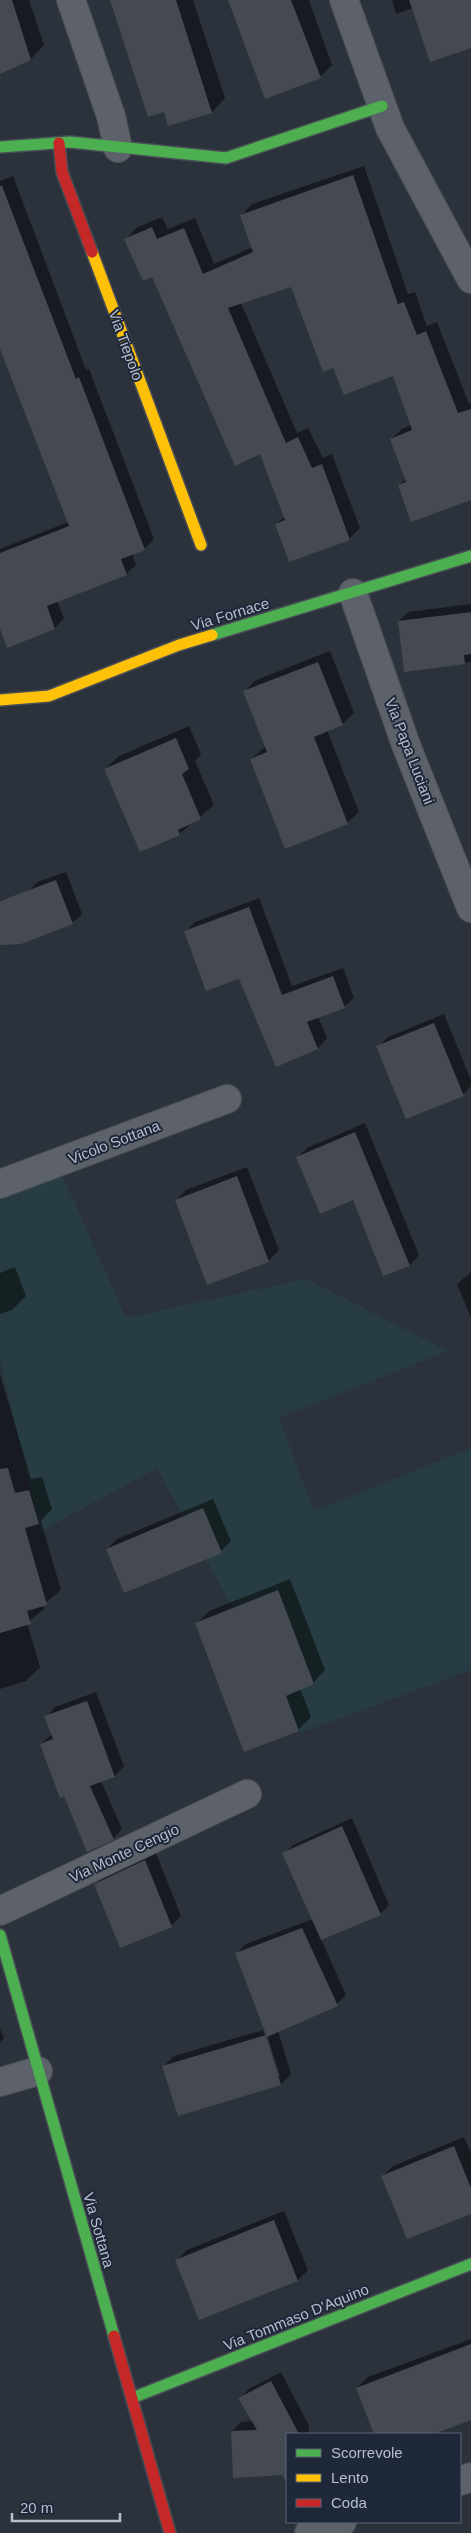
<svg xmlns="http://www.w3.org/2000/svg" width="471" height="2533" font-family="Helvetica,sans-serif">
  <rect width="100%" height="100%" fill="#2c323c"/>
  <polygon fill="#283d43" points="63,1177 126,1318 306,1279 448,1351 279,1418 314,1511 471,1448 471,1670 300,1733 157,1468 41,1531 0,1360 0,1189"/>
  <g fill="#0007">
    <polygon points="0,0 29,0 44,45 31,59 4,71 0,63"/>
    <polygon points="112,0 193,0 225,98 212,112 169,125 165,110"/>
    <polygon points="229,0 309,0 332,65 320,77"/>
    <polygon points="392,0 471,0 471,47 413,8 396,14"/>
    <polygon points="364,166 408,294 415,292 427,326 437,322 469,404 471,403 471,498 399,485 406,479 391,439 402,429 411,425 394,374 334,366 291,285 241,303 297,433 308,428 323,458 332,454 360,528 350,538 290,561 276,524 285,516 261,453 152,276 126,239 136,228 162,217 168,229 195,218 214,264 253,247 242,215 252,204"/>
    <polygon points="13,176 86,370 89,369 154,539 144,549 132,553 136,565 126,574 57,601 64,618 55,628 8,646 0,625 0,549 68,522 0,345 0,181"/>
    <polygon points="471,604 471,662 405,670 399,621 408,612"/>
    <polygon points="330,651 354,713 342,724 327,730 359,812 347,823 251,759 266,746 245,691 256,680"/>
    <polygon points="189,726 201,754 195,761 214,805 179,834 105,769 119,756"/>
    <polygon points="66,872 82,914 72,923 0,944 0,900 29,896 28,892 37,882"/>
    <polygon points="259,898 292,986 343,968 354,998 344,1007 318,1017 327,1038 318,1048 277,1065 240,977 185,932 195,922"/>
    <polygon points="444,1014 471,1080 471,1086 463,1095 378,1047 388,1037"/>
    <polygon points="365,1123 419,1255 410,1265 383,1274 353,1198 298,1157 307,1148"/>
    <polygon points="247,1167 279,1250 269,1260 208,1283 176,1200 186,1190"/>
    <polygon points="15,1267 26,1296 12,1310 0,1314 0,1273"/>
    <polygon points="471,1272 471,1318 457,1284"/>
    <polygon points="0,1374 31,1479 42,1477 52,1509 41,1521 61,1590 43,1605 44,1609 27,1623 40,1667 26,1681 0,1689"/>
    <polygon points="213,1499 231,1541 221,1551 107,1549 117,1539"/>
    <polygon points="290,1579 325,1670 313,1683 300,1688 311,1717 298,1730 196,1624 209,1611"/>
    <polygon points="96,1692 124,1766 115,1776 101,1781 122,1829 113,1839 64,1794 41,1744 52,1734 46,1717 55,1707"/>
    <polygon points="352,1818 389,1905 380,1914 321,1939 346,1995 337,2004 278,2031 291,2074 281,2084 179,2115 164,2066 174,2056 263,2030 278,2077 280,2076 267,2035 237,1953 246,1944 313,1919 284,1854 293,1845"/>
    <polygon points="155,1851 181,1916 171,1926 95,1884 105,1874"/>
    <polygon points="0,2028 4,2038 0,2042"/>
    <polygon points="464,2137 471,2153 471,2212 383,2176 393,2166"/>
    <polygon points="284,2211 308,2270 298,2280 200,2319 177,2260 187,2250"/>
    <polygon points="471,2339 471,2419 431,2434 375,2434 357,2388 368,2377"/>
    <polygon points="281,2372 309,2426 309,2434 287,2434 287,2473 235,2476 232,2431 241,2422 253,2421 240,2398 249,2389"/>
  </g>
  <g fill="#454a52">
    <polygon points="0,0 12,0 31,60 0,74"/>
    <polygon points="110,0 176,0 212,113 168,126 164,112 148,117"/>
    <polygon points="228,0 291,0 321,78 265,99"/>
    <polygon points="409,0 471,0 471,48 430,62"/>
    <polygon points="353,175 398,304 404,302 417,335 426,331 458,413 471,409 471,500 411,522 398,485 406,482 390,439 412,430 393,376 344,395 333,368 323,372 291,287 228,308 286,443 298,437 312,468 322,464 350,540 289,562 275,524 285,520 260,454 235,466 152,277 143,281 124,239 152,227 157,239 184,228 203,274 253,252 240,215"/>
    <polygon points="0,186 2,186 76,379 79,377 145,550 121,559 127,575 47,606 55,629 7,648 0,629 0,553 69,526 0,349"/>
    <polygon points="471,612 471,654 464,655 465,664 404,672 398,621"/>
    <polygon points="318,662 343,725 314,737 348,824 285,849 250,759 267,752 243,691"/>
    <polygon points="176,738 189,769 182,774 201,819 178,830 180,835 140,852 104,769"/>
    <polygon points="56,880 73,924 21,944 0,945 0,901"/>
    <polygon points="249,907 282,995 333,976 345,1008 307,1022 318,1049 276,1067 239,979 206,991 184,931"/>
    <polygon points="434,1023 464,1096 406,1119 376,1046"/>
    <polygon points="355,1132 410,1266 383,1276 353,1200 320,1214 296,1157"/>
    <polygon points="237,1176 269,1262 207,1285 175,1200"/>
    <polygon points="8,1468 15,1493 29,1490 39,1524 25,1528 47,1605 27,1611 31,1624 0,1633 0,1469"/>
    <polygon points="203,1508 222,1553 124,1593 106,1549"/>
    <polygon points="278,1590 314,1684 286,1696 299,1731 244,1752 195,1623"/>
    <polygon points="87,1701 115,1777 90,1786 114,1840 87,1852 64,1796 60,1798 40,1744 53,1739 44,1716"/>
    <polygon points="342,1826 381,1915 321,1940 282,1853"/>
    <polygon points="145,1860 172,1927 120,1948 94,1884"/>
    <polygon points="302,1928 338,2006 267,2037 235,1953"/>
    <polygon points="266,2035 281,2085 178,2116 162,2066"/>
    <polygon points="454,2146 471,2188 471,2214 407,2239 381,2176"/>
    <polygon points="274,2220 298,2281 199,2320 175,2260"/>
    <polygon points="471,2344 471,2420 434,2434 374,2434 356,2388"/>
    <polygon points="271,2381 299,2434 287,2434 287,2483 282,2475 233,2478 231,2431 257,2430 238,2398"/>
  </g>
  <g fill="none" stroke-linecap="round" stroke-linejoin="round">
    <defs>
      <g id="street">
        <polyline points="71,0 111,116 118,148"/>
        <polyline points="344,0 390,128 471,279"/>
        <polyline points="353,593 406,745 471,908"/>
        <polyline points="0,1184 227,1099"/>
        <polyline points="0,1911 247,1794"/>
        <polyline points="0,2082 38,2071"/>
        <polyline points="460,2481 471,2477"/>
        <polyline points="309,2533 342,2522"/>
      </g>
      <g id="fast">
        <polyline points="0,147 70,142 226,158 382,106"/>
        <polyline points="212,635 471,556"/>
        <polyline points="0,1935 114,2336"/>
        <polyline points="132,2398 471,2264"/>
      </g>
      <g id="slow">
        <polyline points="92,252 201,545"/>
        <polyline points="0,700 49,696 179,645 212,635"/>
      </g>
      <g id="jam">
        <polyline points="59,143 62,172 92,252"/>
        <polyline points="114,2336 170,2533"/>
      </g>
    </defs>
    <use href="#street" stroke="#484d55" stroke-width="30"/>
    <use href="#fast" stroke="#484d55" stroke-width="14"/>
    <use href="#slow" stroke="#484d55" stroke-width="14"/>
    <use href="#jam" stroke="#484d55" stroke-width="14"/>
    <use href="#street" stroke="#5c616a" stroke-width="28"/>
    <use href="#fast" stroke="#4caf50" stroke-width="11"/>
    <use href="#slow" stroke="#ffc107" stroke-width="11"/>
    <use href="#jam" stroke="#c62828" stroke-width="11"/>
  </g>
  <g text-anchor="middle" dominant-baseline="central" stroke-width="4" stroke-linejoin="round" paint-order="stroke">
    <g font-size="15" fill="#b6becd" stroke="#1e2838">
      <text transform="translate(126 345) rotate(70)">Via Tiepolo</text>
      <text transform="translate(230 614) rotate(-17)">Via Fornace</text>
      <text transform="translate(410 751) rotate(69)">Via Papa Luciani</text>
      <text transform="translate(114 1142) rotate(-21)">Vicolo Sottana</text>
      <text transform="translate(124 1853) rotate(-25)">Via Monte Cengio</text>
      <text transform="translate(99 2230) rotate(74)">Via Sottana</text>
      <text transform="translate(296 2317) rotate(-22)">Via Tommaso D'Aquino</text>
    </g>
  </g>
  <rect x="286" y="2433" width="175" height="90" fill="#1e2838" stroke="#5b6474"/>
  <rect x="296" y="2449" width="25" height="8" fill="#4caf50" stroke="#5b6474"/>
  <text x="331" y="2458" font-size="15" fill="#b6becd">Scorrevole</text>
  <rect x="296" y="2474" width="25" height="8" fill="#ffc107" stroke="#5b6474"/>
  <text x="331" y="2483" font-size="15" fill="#b6becd">Lento</text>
  <rect x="296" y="2499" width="25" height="8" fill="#c62828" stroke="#5b6474"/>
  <text x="331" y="2508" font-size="15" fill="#b6becd">Coda</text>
  <path d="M12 2513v8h108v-8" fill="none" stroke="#b6becd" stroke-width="2.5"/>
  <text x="20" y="2513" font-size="15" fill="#b6becd" stroke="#1e2838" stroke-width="4" paint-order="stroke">20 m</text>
</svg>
